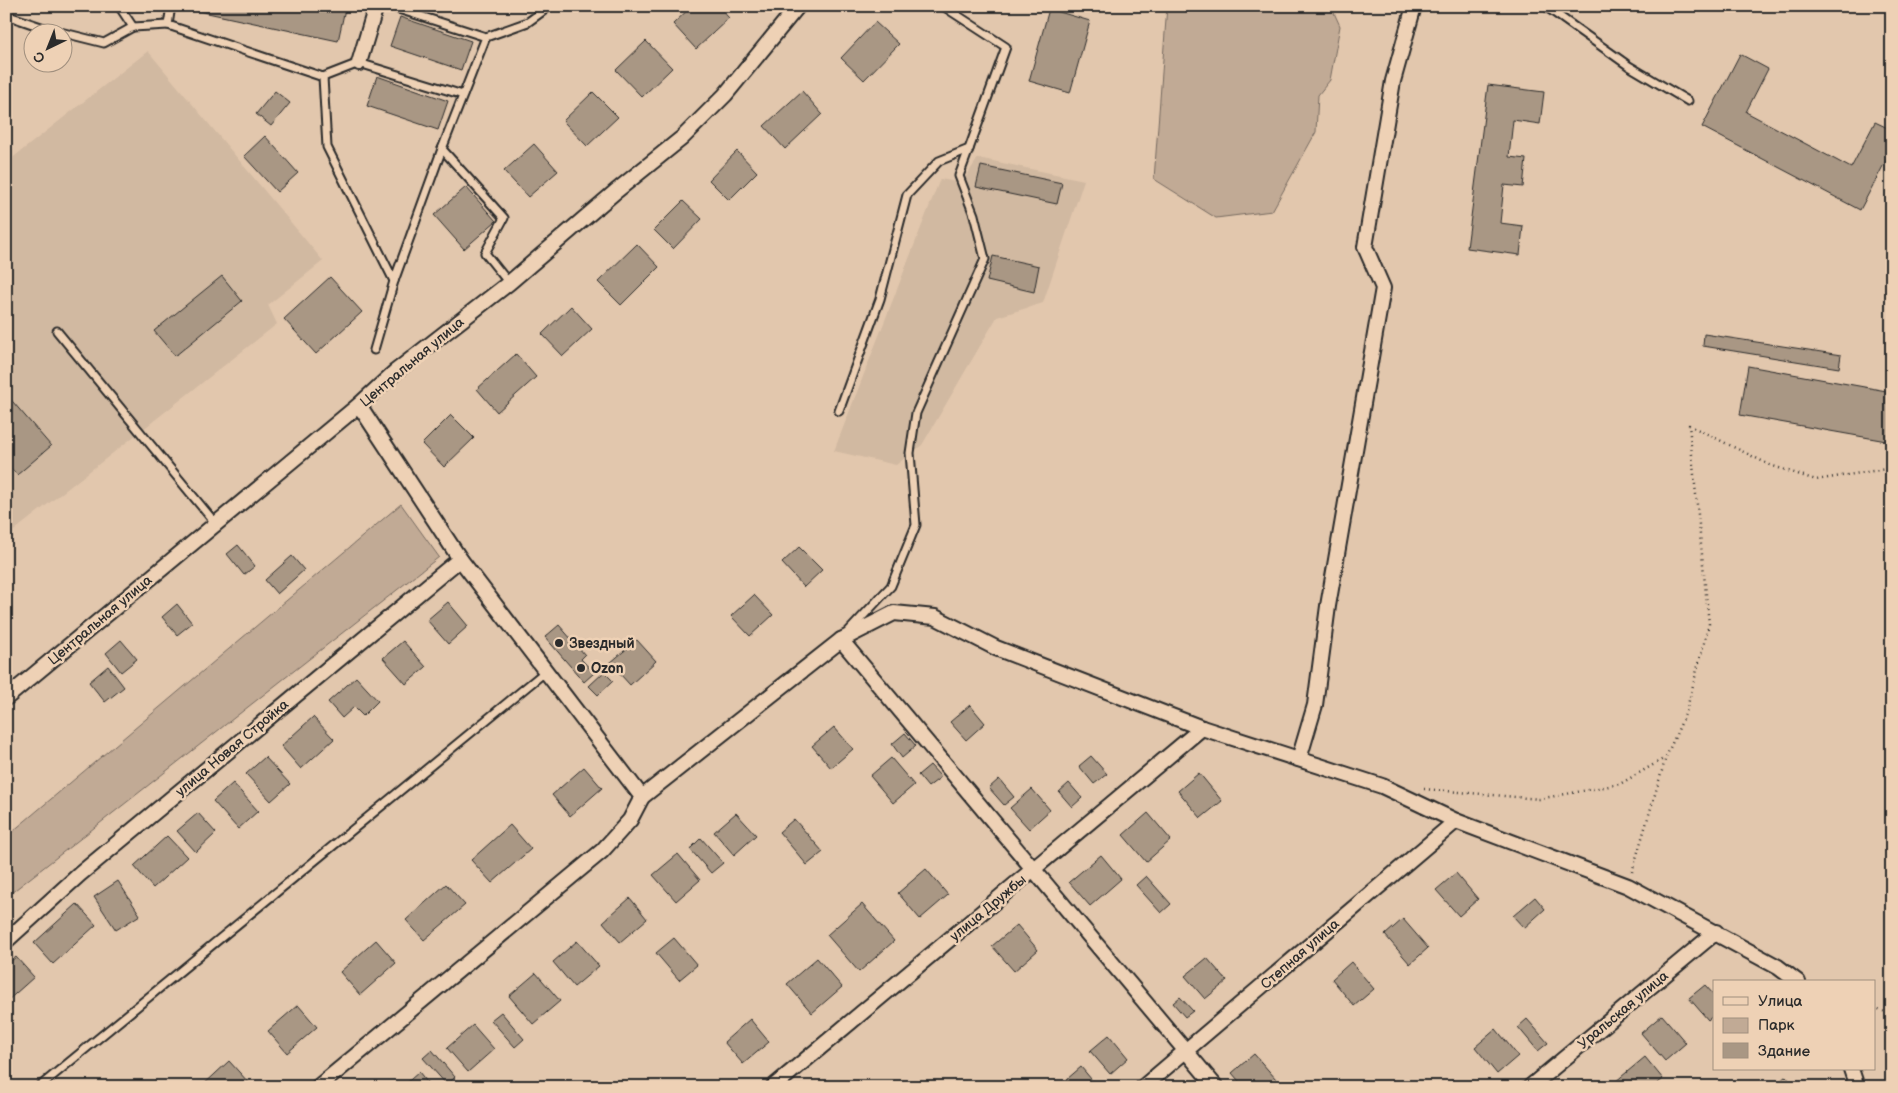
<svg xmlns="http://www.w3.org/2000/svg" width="1898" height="1093" font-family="'Balsamiq Sans',sans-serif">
  <rect width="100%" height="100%" fill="#e2c7ad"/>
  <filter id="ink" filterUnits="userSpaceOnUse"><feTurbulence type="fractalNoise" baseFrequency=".02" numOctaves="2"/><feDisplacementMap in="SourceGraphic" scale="10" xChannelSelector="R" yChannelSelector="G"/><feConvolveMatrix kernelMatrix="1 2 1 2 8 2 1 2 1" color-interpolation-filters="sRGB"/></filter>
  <g filter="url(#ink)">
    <g fill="#d1b9a1">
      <polygon points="148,51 323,261 268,305 277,324 6,537 6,163"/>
      <polygon points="978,158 1084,180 1043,303 997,317 922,445 896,465 834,451 940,179 962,183"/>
    </g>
    <g fill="#c1aa95" stroke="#766a60">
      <polygon points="1167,6 1331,6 1340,26 1330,80 1318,95 1316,132 1272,211 1216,218 1154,179"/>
      <polygon points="401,504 439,557 6,897 6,837"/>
    </g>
    <g fill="#a99784" stroke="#2b2b2b">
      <polygon points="190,6 334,6 345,9 338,41 189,9"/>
      <polygon points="692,6 718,6 729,18 696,49 673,24"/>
      <polygon points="1049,9 1090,21 1070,93 1029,81"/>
      <polygon points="400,17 471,41 461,70 390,46"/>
      <polygon points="875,22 899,44 864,80 841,58"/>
      <polygon points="646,41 672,68 642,97 616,70"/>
      <polygon points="1740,54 1768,69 1746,112 1851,168 1875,122 1892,130 1892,149 1860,210 1702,127"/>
      <polygon points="377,76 448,101 438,130 367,106"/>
      <polygon points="1488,85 1544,92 1540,124 1513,120 1509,157 1526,159 1523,187 1504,185 1500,223 1523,226 1520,255 1467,248"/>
      <polygon points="275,91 290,103 271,126 256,114"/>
      <polygon points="802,91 822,114 785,149 764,126"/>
      <polygon points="593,92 618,117 587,146 563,121"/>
      <polygon points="265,136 298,173 277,192 244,156"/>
      <polygon points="534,144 558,171 528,197 504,171"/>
      <polygon points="737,151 757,172 729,200 709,180"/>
      <polygon points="981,166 1062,183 1057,204 976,187"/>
      <polygon points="466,187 496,221 464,249 434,215"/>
      <polygon points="683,201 702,219 673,249 654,230"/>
      <polygon points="637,244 659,267 621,305 598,282"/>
      <polygon points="993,256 1039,266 1034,292 987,281"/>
      <polygon points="222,276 242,301 175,356 154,331"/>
      <polygon points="330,277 362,312 316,354 284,319"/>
      <polygon points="571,306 592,329 563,356 542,334"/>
      <polygon points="1704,334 1841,355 1839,368 1703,346"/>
      <polygon points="516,354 536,377 497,412 477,389"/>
      <polygon points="1748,366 1892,392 1892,442 1740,415"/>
      <polygon points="6,394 51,446 17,475 6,463"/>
      <polygon points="451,415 474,438 444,467 422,444"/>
      <polygon points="238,545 255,566 244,575 227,554"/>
      <polygon points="799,547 822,570 804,587 782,563"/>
      <polygon points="292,556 304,570 277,594 265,580"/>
      <polygon points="754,595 773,615 750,636 731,616"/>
      <polygon points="448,602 468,626 448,644 427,620"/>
      <polygon points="177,604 192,623 177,635 162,617"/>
      <polygon points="559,625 585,655 581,659 594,673 584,682 545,637"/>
      <polygon points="121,640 137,659 121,672 106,653"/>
      <polygon points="637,640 656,661 630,685 610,663"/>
      <polygon points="403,641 426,667 406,684 383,658"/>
      <polygon points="108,666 124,687 105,702 89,682"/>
      <polygon points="604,672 613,681 598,695 589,686"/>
      <polygon points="356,677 378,701 363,716 354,707 342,718 328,702"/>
      <polygon points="970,705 985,723 966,740 950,722"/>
      <polygon points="313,717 334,739 301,769 281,746"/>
      <polygon points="834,727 853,749 831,768 812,746"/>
      <polygon points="905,733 916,746 902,758 892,744"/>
      <polygon points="1091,756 1107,774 1094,784 1079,766"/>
      <polygon points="265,757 290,784 271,801 246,774"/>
      <polygon points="891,758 914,785 893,803 870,776"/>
      <polygon points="930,765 941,777 928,787 918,775"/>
      <polygon points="584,767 602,788 570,816 552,795"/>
      <polygon points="1199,773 1222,801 1201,818 1178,791"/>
      <polygon points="999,779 1014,797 1004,805 989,788"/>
      <polygon points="233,783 258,811 238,829 213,801"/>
      <polygon points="1069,783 1082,798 1072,807 1059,792"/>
      <polygon points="1032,789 1050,810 1029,829 1010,808"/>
      <polygon points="198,813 216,833 196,852 177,831"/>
      <polygon points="736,813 756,835 734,855 714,832"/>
      <polygon points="1148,813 1171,840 1146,862 1123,835"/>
      <polygon points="794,819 823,852 807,865 779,832"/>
      <polygon points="510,825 531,849 492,883 471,860"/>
      <polygon points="167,836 187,857 153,888 134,866"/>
      <polygon points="701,838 723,863 711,873 690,849"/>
      <polygon points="678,854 700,880 676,901 653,875"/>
      <polygon points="1101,855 1121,879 1090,906 1069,882"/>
      <polygon points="926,869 948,895 920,919 898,893"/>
      <polygon points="1456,873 1478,899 1459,916 1436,890"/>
      <polygon points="1146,876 1171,904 1161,913 1136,885"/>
      <polygon points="118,881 140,915 116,930 94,897"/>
      <polygon points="446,884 465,905 424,940 406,920"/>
      <polygon points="1535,897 1545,909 1524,928 1513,916"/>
      <polygon points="630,898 647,919 620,942 603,922"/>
      <polygon points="77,904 96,925 53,964 34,943"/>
      <polygon points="862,904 894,941 859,972 827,935"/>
      <polygon points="1403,919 1428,948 1410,964 1385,935"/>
      <polygon points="1017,925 1038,950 1014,971 992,946"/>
      <polygon points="674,938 697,965 679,980 656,953"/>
      <polygon points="376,940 396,963 360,995 340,972"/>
      <polygon points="577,941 599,966 574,987 553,962"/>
      <polygon points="16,957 34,977 6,1002 6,965"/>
      <polygon points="817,958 842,987 812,1013 787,984"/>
      <polygon points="1207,958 1227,981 1205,999 1185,976"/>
      <polygon points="1351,962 1374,989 1354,1006 1332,979"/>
      <polygon points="536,973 560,1001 533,1024 509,996"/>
      <polygon points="1705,985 1714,995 1714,1015 1708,1020 1689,998"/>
      <polygon points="1180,997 1193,1011 1185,1017 1173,1003"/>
      <polygon points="298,1005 317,1027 287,1053 268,1031"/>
      <polygon points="501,1012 524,1039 515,1047 491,1020"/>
      <polygon points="1662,1015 1686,1043 1665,1061 1641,1033"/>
      <polygon points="750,1019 769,1042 743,1064 724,1042"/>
      <polygon points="1527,1019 1548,1043 1538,1051 1518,1027"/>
      <polygon points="473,1025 494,1049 468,1072 447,1048"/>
      <polygon points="1496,1029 1518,1056 1497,1074 1475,1047"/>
      <polygon points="1109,1035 1128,1058 1110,1074 1090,1051"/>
      <polygon points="432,1050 455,1077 447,1085 423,1058"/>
      <polygon points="1254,1054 1276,1079 1267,1087 1244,1087 1232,1073"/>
      <polygon points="1645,1057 1663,1079 1653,1087 1619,1087 1615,1082"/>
      <polygon points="229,1061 249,1083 244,1087 201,1087"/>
      <polygon points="1081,1067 1097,1086 1059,1087 1059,1086"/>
      <polygon points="419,1072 431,1087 402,1087"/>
      <polygon points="1786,1076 1795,1087 1773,1087"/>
      <polygon points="1453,1080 1458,1087 1445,1087"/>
    </g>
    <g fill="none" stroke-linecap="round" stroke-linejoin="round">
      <defs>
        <g id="service">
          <polyline points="119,6 133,27"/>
          <polyline points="171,6 168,25 323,77 359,63 463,95"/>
          <polyline points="389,6 486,37 442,149 504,218 485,253 509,283"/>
          <polyline points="1545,6 1629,66 1688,101"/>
          <polyline points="6,15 44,28 104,43 133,27 168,25"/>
          <polyline points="486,37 528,22 550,6"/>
          <polyline points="323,77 327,147 394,281"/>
          <polyline points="57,331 216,524"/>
          <polyline points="374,350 394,281 442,149"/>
          <polyline points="839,411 880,299 907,195 939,161 969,149 1006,47 943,6"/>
          <polyline points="848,632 891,586 916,525 910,453 916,413 985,259 974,215 959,176 969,149"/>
          <polyline points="39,1087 546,671"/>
        </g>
        <g id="minor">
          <polyline points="359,63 376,6"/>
          <polyline points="359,405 460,559 642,797"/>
          <polyline points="841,640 1216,1087"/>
          <polyline points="6,698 359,405 396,371 509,283 615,192 682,138 725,95 798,6"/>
          <polyline points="1299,759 1315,705 1328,606 1383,288 1365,247 1393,81 1414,6"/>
          <polyline points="6,941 80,874 460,559"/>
          <polyline points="1851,1069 1857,1087"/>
          <polyline points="318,1087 602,851 630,820 642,797 841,640 894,613 935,617 996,648 1202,728 1382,786 1456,821 1628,886 1778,967 1798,982"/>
          <polyline points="773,1087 1202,728"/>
          <polyline points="1143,1087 1456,821"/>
          <polyline points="1530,1087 1716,932"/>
        </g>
      </defs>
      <use href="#service" stroke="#2b2b2b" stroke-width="11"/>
      <use href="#minor" stroke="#2b2b2b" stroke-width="18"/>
      <g stroke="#2b2b2b" stroke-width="2.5" stroke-dasharray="1 4" stroke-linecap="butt">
        <polyline points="1424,789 1539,799 1620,784 1665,758"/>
        <polyline points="1632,872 1666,757 1686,712 1709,624 1689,425 1770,465 1816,480 1892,468"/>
        <polyline points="1874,1007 1892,1015"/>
        <polyline points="1886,1087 1892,1076"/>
      </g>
      <use href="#service" stroke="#eed1b5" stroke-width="7"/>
      <use href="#minor" stroke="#eed1b5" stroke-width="14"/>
    </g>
  </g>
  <g fill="#2b2b2b" stroke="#eed1b5" stroke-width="2">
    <circle cx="559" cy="643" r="5"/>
    <circle cx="581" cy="668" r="5"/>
  </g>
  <g text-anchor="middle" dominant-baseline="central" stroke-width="5" stroke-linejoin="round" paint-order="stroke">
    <g font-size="14" fill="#2b2b2b" stroke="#eed1b5">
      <text transform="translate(412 362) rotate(-40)">Центральная улица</text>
      <text transform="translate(100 620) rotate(-40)">Центральная улица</text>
      <text transform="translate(232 748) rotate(-40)">улица Новая Стройка</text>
      <text transform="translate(988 908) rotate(-40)">улица Дружбы</text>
      <text transform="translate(1300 954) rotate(-41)">Степная улица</text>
      <text transform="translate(1623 1010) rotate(-40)">Уральская улица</text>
    </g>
    <g font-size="14" font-weight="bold" fill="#2b2b2b" stroke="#eed1b5" text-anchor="start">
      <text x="569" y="643">Звездный</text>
      <text x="591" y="668">Ozon</text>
    </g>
  </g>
  <rect width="1898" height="1093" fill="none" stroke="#eed1b5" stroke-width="25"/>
  <rect x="12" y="12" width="1873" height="1068" fill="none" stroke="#2b2b2b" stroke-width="2" filter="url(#ink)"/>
  <rect x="1713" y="980" width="162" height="90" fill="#eed1b5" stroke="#a08f7e"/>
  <rect x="1723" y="997" width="25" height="8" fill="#eed1b5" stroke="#a08f7e"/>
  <text x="1758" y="1006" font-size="15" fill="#2b2b2b">Улица</text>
  <rect x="1723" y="1018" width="25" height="15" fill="#c1aa95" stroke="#a08f7e"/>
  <text x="1758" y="1030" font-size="15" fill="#2b2b2b">Парк</text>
  <rect x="1723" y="1043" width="25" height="15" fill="#a99784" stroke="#a08f7e"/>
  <text x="1758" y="1056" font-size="15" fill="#2b2b2b">Здание</text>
  <g transform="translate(48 48) rotate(223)"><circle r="24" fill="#eed1b5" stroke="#a08f7e"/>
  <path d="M0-4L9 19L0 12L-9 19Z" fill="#2b2b2b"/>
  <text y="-8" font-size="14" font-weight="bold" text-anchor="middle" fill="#2b2b2b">С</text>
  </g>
</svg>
